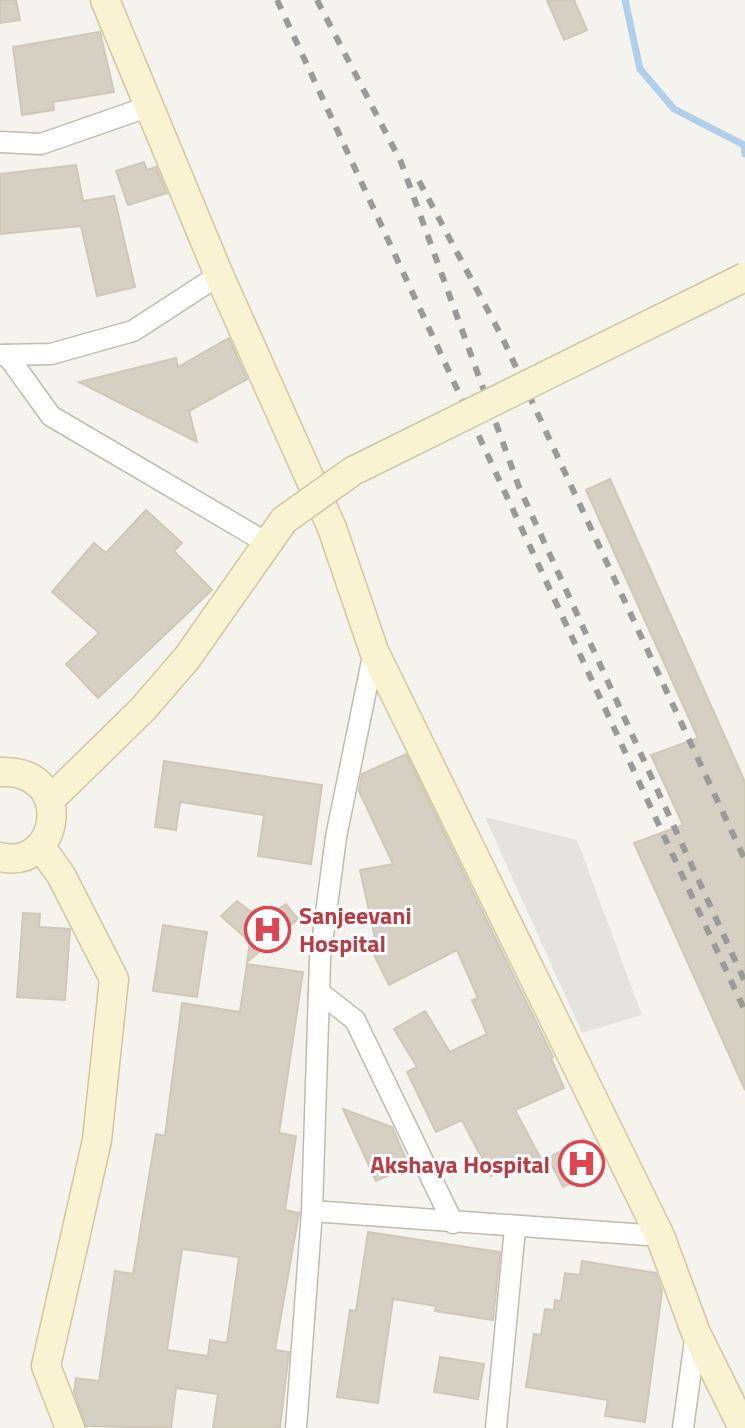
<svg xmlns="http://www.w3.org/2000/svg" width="745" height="1428" font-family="'Titillium Web',sans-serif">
  <rect width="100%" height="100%" fill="#f5f3ed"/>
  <polygon fill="#e4e3e0" points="485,817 577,840 642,1015 582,1033"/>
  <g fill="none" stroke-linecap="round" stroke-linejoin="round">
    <polyline stroke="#b0cfeb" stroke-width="7" points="625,0 640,69 674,109 744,145 745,154"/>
  </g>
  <g fill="#d6cfc3" stroke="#d0c8b7" stroke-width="2" fill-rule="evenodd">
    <polygon points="0,0 16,0 20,20 0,23"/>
    <polygon points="547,0 574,0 587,30 564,40"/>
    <polygon points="100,32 114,92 53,102 54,110 22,115 13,47"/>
    <polygon points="144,162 147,170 156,167 167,193 128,205 116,171"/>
    <polygon points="76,165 83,201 114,196 135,287 97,296 81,226 0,234 0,174"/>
    <polygon points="229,338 247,379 189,411 197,442 79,382 176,358 178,367"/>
    <polygon points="610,479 745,782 745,1090 634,843 683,825 651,755 698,738 586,490"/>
    <polygon points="146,510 182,543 174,551 212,590 98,698 66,664 99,633 52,592 94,543 106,553"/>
    <polygon points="406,754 553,1057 551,1058 564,1088 515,1110 541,1159 491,1176 462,1120 436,1132 407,1072 417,1067 394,1029 425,1011 450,1052 487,1034 472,1000 478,998 457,950 389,985 371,949 377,947 360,870 393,864 359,791 362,774"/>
    <polygon points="164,761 322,785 311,864 258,856 264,815 180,802 176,830 155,827"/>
    <polygon points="237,901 250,911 267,916 286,904 298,919 247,962 250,942 221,916"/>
    <polygon points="23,913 40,914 39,927 70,929 65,1000 17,997"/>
    <polygon points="163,925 207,932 197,997 153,991"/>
    <path d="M247 964 303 972 279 1133 296 1136 285 1210 299 1213 275 1350 289 1352 280 1428H213L218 1394 176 1388 171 1428 86 1426 74 1392 76 1378 99 1381 115 1271 133 1274 156 1134 165 1136 182 1003 240 1012ZM182 1249 239 1257 227 1343 210 1340 208 1356 167 1350Z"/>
    <polygon points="343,1109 392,1127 409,1166 376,1181"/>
    <polygon points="584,1139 600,1168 563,1187 548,1158"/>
    <polygon points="368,1232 500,1252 493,1320 435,1311 436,1306 393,1299 378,1403 337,1397 350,1310 356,1311"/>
    <polygon points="582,1261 656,1273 662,1291 645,1422 605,1416 608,1400 526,1387 534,1334 541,1335 545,1309 554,1310 555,1300 561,1301 565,1273 580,1275"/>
    <polygon points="440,1357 484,1364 478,1399 434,1392"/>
  </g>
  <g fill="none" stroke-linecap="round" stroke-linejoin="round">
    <defs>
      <g id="street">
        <polyline points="0,142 41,144 150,106"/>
        <polyline points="0,355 51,354 133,331 219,275"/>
        <polyline points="7,355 51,416 267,543"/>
        <polyline points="319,992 355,1020 453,1223"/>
        <polyline points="312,1211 660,1236"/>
        <polyline points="296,1428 312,1211 320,959 336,837 374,651"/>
        <polyline points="496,1428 515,1228"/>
        <polyline points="683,1428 696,1333"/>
      </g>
      <g id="secondary">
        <polyline points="105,0 219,275 332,528 374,651 660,1236 696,1333 743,1428"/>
        <path d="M0 772C76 768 61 872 0 857"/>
        <polyline points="50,800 143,709 187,658 284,520"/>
        <polyline points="40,846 61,875 114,979 97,1140 46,1366 70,1428"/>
      </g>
    </defs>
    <use href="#street" stroke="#c0bbb0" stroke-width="23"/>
    <use href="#secondary" stroke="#d0c7a1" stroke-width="31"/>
    <use href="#street" stroke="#fff" stroke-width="20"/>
    <use href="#secondary" stroke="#faf3d2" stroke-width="28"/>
    <g stroke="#9a9a9a" stroke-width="6" stroke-dasharray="10 10" stroke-linecap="butt">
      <polyline points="277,0 745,1011"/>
      <polyline points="317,0 401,162 519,487 745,982"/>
      <polyline points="419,181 502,337 745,860"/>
    </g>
    <defs>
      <polyline id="secondary-bridge" points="284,520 353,471 745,277"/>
    </defs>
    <use href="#secondary-bridge" stroke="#d0c7a1" stroke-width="31" stroke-linecap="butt"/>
    <use href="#secondary-bridge" stroke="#faf3d2" stroke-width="28"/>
  </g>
  <defs>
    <symbol id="hospital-ring" viewBox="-11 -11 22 22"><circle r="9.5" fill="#fff" stroke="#e0444e" stroke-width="1.5"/><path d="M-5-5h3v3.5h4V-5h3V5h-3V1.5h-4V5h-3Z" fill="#e0444e"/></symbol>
  </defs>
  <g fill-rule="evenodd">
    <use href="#hospital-ring" x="242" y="904" width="51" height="51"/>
    <use href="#hospital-ring" x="556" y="1138" width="51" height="51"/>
  </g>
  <g text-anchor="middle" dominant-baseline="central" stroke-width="6" stroke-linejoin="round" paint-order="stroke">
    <g font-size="24" font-weight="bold" fill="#be3a42" stroke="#fff" text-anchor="start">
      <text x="299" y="915">Sanjeevani<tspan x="299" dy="28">Hospital</tspan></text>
      <text x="550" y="1164" text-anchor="end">Akshaya Hospital</text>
    </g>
  </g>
</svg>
